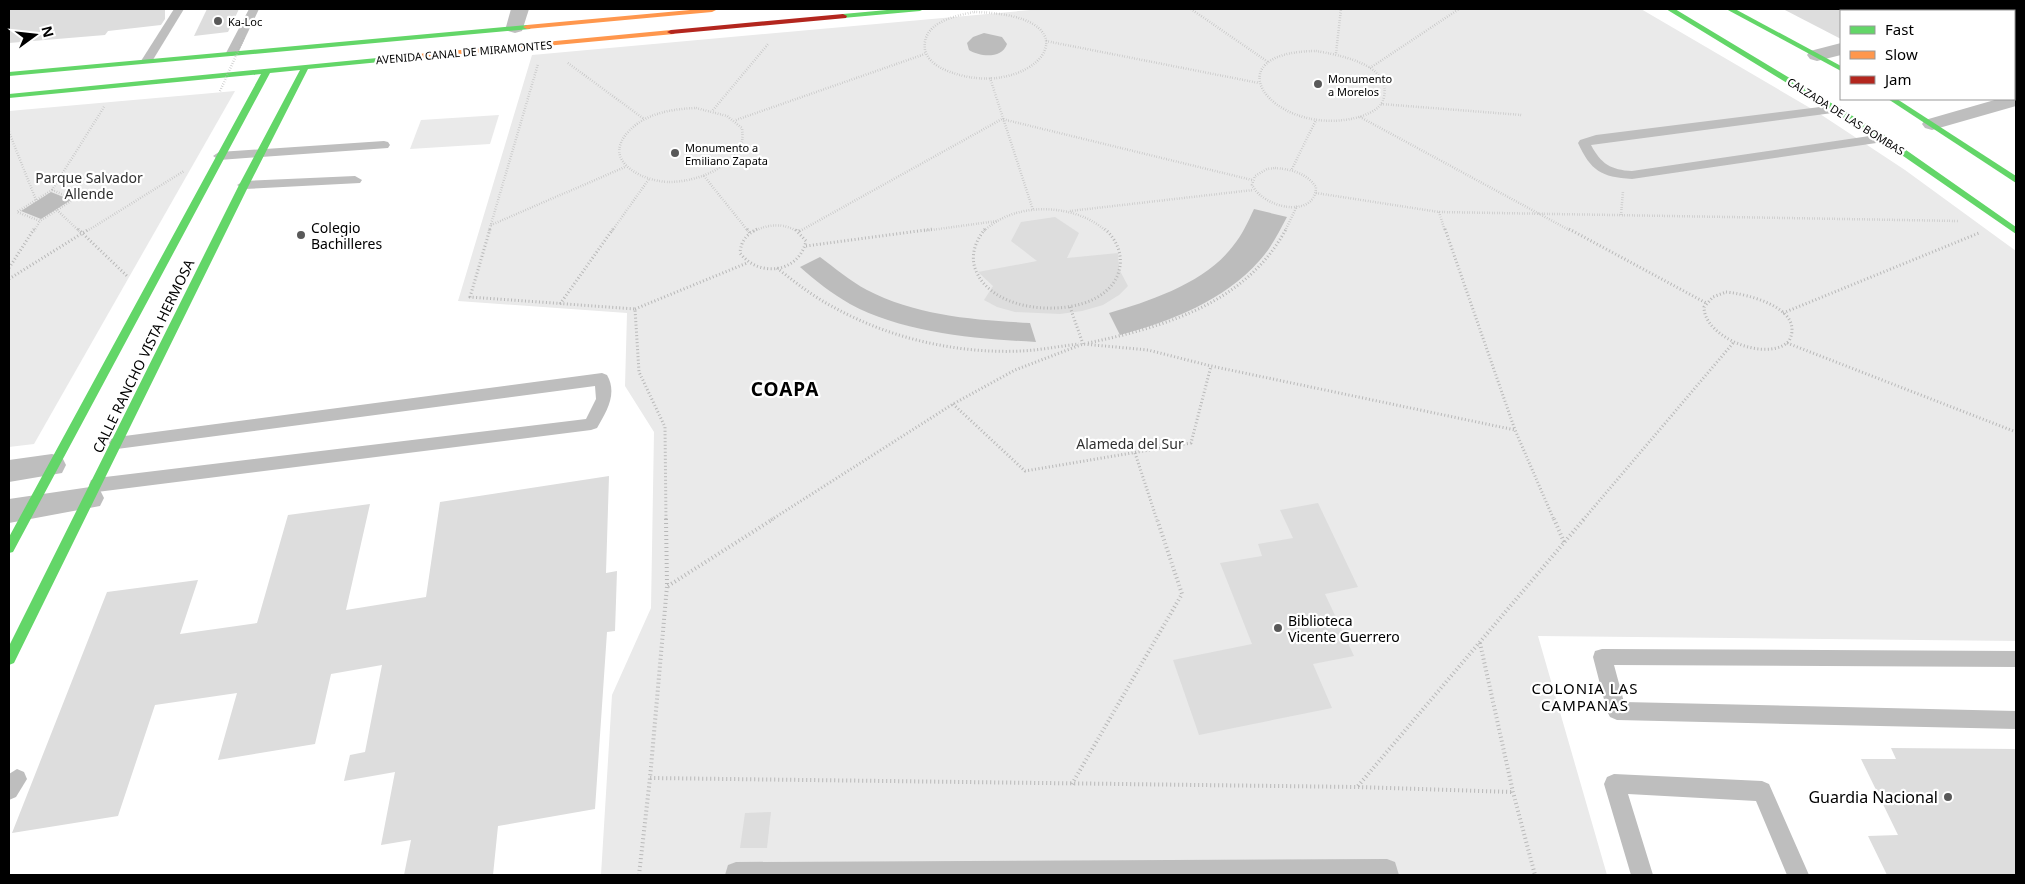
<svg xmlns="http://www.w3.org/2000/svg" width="2025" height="884" font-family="'Noto Sans',sans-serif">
  <rect width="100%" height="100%" fill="#fff"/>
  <g fill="#eaeaea">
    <polygon points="1042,9 1641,9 1817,112 1905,170 2016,251 2016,641 1538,636 1607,875 601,875 612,695 651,608 654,432 625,386 627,313 458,301 532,55"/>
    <polygon points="235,91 34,444 9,447 9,111"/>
    <polygon points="499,115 490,144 410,149 421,120"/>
  </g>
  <g fill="#bcbcbc">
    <path d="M984 33 1002 37 1007 44C1002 59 980 57 969 50L967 43 973 37Z"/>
    <polygon points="51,192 71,200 41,219 21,211"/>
    <path d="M1254 209 1287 217C1279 232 1271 248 1260 260 1224 301 1171 321 1120 335L1109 313C1151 301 1206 282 1233 246 1242 235 1248 222 1254 209Z"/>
    <path d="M820 257C835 268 850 281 867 290 917 316 975 320 1030 323L1036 342C977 339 903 333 850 304 831 293 816 281 800 267Z"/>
  </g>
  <g fill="#ddd">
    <polygon points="9,9 165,9 165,19 161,25 108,31 105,35 9,43"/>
    <polygon points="207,9 239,9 228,32 194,36"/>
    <polygon points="1783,9 1841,9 1841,39"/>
    <polygon points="1055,217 1079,233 1067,258 1118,253 1119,269 1128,286 1119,295 1103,305 1082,311 1060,314 1015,312 997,307 984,300 993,286 978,272 1037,261 1011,241 1021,222"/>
    <polygon points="609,476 606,573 617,571 615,631 607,632 595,809 498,826 493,875 404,875 411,840 381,845 395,772 344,781 350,755 365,752 382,665 331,674 315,744 218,760 237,693 155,705 118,816 12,833 107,592 198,580 180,634 257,623 288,515 370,504 346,610 426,597 440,502"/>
    <polygon points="1318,503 1358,587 1325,594 1354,656 1313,664 1332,708 1199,735 1173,660 1252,644 1220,563 1262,556 1258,544 1293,538 1280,510"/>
    <polygon points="1891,748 2016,749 2016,875 1887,875 1868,836 1898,835 1861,759 1896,759"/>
    <polygon points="771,812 767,848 740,848 745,813"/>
  </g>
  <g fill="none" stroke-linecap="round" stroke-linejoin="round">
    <g stroke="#b8b8b8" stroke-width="2.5" stroke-dasharray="0.5 2" stroke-linecap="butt">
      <polyline points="1191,9 1268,62"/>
      <path d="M974 12C1109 15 1029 108 943 69 935 65 927 59 925 50 921 23 954 16 974 12Z"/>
      <polyline points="1046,41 1259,83"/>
      <path d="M1316 51C1339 55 1391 64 1384 97 1381 111 1364 116 1351 119 1270 134 1211 52 1316 51Z"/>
      <polyline points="1336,53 1341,9"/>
      <polyline points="568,63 644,119"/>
      <polyline points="1370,68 1459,9"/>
      <polyline points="990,78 1033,210"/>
      <polyline points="1381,104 1522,115"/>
      <path d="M696 108 727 116 742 128C744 145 740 152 726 163 711 175 691 181 672 182 646 183 599 162 629 131 646 113 672 109 696 108Z"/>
      <polyline points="713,110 769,43"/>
      <polyline points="1360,117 1571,231"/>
      <polyline points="736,120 925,54"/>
      <polyline points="9,132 36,200"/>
      <path d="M1275 168C1290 169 1307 173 1316 187 1316 218 1265 210 1252 185L1255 176 1267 169Z"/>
      <polyline points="1292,169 1316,120"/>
      <polyline points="704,176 748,231"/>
      <polygon points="52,190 74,199 40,221 17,212"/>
      <polyline points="52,190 104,107"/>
      <polyline points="1316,193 1439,212 1959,221"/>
      <polyline points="57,210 79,231"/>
      <polyline points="1070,211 1253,190"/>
      <polyline points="1439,212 1445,231"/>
      <polyline points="1621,215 1623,191"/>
      <polyline points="491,225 625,167"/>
      <polyline points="34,231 40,221"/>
      <polyline points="87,231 184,171"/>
      <polyline points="489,231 538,64"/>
      <polyline points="612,231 649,179"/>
      <path d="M754 231C769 224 783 223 797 231"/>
      <polyline points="800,231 1002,119 1252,180"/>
      <polyline points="924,231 997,221"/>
      <path d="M984 231C1015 201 1075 203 1106 231"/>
      <polyline points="1285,231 1297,206"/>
    </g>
    <g stroke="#b8b8b8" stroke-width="3" stroke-dasharray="1 2.5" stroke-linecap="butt">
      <polyline points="78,229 127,276"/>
      <polyline points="490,229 470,297 635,309 639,372 665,427 666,520"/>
      <polyline points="747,229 750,233"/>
      <path d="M757 229C746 235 741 241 740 253 759 278 799 273 806 241L795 229"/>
      <path d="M985 229C974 243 969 259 978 275 997 311 1063 316 1096 298 1124 283 1129 251 1105 229"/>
      <polyline points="1445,229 1515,430 1554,520"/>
      <polyline points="1569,229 1706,303"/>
      <polyline points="799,231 802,229"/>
      <polyline points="806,246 933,229"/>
      <polyline points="9,268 34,229"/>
      <path d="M777 268C796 283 815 298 837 309 892 339 959 354 1022 351 1041 350 1060 346 1079 344"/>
      <polyline points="9,279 89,229"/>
      <path d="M1726 292C1747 294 1806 308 1789 341 1768 363 1704 338 1704 307L1713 297Z"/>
      <polyline points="560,304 613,229"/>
      <polyline points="1070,307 1083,344"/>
      <polyline points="635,309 747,263"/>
      <polyline points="1783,313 1979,233"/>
      <path d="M1088 343C1164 327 1247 303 1286 229"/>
      <polyline points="1787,343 2016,432"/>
      <polyline points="953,404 1025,471 1191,443 1211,366"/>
      <polyline points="1135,453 1157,520"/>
      <polyline points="771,520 953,404 1015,370 1083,344 1148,350 1211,366 1515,430"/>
      <polyline points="1583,520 1734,342"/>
    </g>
    <g stroke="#b8b8b8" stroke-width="4" stroke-dasharray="1 3" stroke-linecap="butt">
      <polyline points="666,519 667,586 650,778 1357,787 1513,792"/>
      <polyline points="1554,519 1564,542"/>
      <polyline points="668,586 773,519"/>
      <polyline points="1480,643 1513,792 1535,875"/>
      <polyline points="1072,784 1182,594 1157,519"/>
      <polyline points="1358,786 1584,519"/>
      <polyline points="639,875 650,778"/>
    </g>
    <g fill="#bebebe" fill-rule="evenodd">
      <polygon points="174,9 184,9 151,63 143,63 141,61"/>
      <polygon points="249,9 259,9 238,53 232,56 228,55 226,53"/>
      <path d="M1836 105 1840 106 1842 109 1840 112 1591 145C1601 164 1611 170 1632 171L1883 134 1889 138 1883 142 1632 179C1601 177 1591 171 1578 143L1580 140 1596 135Z"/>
      <polygon points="384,141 388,142 390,145 388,148 219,160 213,156 219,152"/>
      <polygon points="355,176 362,180 360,183 244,189 237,185 244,181"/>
      <path d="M602 373 607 375C618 394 606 412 597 428L591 430 97 492 91 490 89 485 91 480 97 478 586 419 596 399 595 386 117 449 111 447 109 443 111 439 117 437Z"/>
      <polygon points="1602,649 2016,651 2016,667 1614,665 1624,702 2016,711 2016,729 1617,720 1610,717 1607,711 1593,657 1595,651"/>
      <polygon points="17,769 24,772 27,779 16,797 9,800 9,774"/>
      <polygon points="1614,774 1762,781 1769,784 1809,875 1787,875 1756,801 1628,794 1653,875 1631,875 1604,784 1607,777"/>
      <polygon points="1387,859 1395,862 1399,875 725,875 728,865 736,862"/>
    </g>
    <g fill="#bebebe" fill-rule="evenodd">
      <polygon points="511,9 529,9 522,31 515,33 508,31 506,27"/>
      <polygon points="1946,9 1964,9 1963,11 1945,11"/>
      <polygon points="1841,43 1841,55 1817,61 1810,59 1807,55 1810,51"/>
      <polygon points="2014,94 2016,94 2016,106 1932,130 1925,128 1922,124 1925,120 1998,99 2014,99"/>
      <polygon points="52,454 62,457 66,465 62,473 9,482 9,460"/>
      <polygon points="90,487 100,490 104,498 100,506 9,523 9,499"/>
    </g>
    <g fill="#63d668" fill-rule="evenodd">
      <polygon points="898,9 924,9 920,11 843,18 839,16 843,14"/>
      <polygon points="1666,9 1675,9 1886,136 2016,227 2016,234 1880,140"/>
      <polygon points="1726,9 1735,9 1841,66 1841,71"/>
      <polygon points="527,25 531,27 530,29 9,76 9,72"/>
      <polygon points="408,55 412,57 411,59 308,69 249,185 14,663 9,665 9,646 239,185 300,70 270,73 13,552 9,553 9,537 261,74 9,98 9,94"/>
      <polygon points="1888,99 1897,99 2016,176 2016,183"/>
    </g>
    <g fill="#ff974d" fill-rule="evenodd">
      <polygon points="701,9 716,10 712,12 527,29 523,27 527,25"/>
      <polygon points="671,30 675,32 674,34 408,59 404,57 408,55"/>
    </g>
    <polygon fill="#b3261e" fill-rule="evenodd" points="843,14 847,16 846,18 671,34 667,32 671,30"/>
    <polyline stroke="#b8b8b8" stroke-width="2.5" stroke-dasharray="0.5 2" stroke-linecap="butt" points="220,91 244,38"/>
  </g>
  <g fill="#595959" stroke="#fff" stroke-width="2">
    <circle cx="218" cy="21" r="5"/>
    <circle cx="1318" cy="84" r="5"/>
    <circle cx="675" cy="153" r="5"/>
    <circle cx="301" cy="235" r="5"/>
    <circle cx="1278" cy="628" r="5"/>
    <circle cx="1948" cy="797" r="5"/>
  </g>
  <g text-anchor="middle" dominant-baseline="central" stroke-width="4.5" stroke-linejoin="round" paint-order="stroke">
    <g font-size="11" fill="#000" stroke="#fff" text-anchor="start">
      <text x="228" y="21">Ka-Loc</text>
      <text x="1328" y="78">Monumento<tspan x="1328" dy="13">a Morelos</tspan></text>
      <text x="685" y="147">Monumento a<tspan x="685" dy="13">Emiliano Zapata</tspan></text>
    </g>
    <g font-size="11" fill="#000" stroke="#fff">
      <text transform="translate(464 52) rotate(-5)">AVENIDA CANAL DE MIRAMONTES</text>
      <text transform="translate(1846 116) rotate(32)">CALZADA DE LAS BOMBAS</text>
    </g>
    <g font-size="14" fill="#303030" stroke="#fff">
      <text x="89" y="177">Parque Salvador<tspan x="89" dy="16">Allende</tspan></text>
      <text x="1130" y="443">Alameda del Sur</text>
    </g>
    <g font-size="14" fill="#000" stroke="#fff" text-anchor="start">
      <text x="311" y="227">Colegio<tspan x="311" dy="16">Bachilleres</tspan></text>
      <text x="1288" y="620">Biblioteca<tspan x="1288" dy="16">Vicente Guerrero</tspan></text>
    </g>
    <g font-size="14" fill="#000" stroke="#fff">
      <text transform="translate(143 356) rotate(-64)">CALLE RANCHO VISTA HERMOSA</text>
    </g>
    <g font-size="15" letter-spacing="1" fill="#000" stroke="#fff">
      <text x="1585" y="688">COLONIA LAS<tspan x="1585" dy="17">CAMPANAS</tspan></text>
    </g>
    <g font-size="16" fill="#000" stroke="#fff" text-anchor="end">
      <text x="1938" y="797">Guardia Nacional</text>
    </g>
    <g font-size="19" font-weight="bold" letter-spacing="1" fill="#000" stroke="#fff">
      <text x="785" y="389">COAPA</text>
    </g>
  </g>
  <rect width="2025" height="884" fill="none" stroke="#000000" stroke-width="20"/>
  <rect x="1840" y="10" width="175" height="90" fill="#ffffff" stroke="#999999"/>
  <rect x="1850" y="26" width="25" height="8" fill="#63d668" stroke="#999999"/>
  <text x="1885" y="35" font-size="15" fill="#000000">Fast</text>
  <rect x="1850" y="51" width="25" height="8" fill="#ff974d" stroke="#999999"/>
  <text x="1885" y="60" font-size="15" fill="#000000">Slow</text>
  <rect x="1850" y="76" width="25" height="8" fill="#b3261e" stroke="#999999"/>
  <text x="1885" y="85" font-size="15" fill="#000000">Jam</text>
  <g transform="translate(35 35) rotate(75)" stroke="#ffffff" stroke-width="4" paint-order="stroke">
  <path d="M0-4L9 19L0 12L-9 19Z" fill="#000000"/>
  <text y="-8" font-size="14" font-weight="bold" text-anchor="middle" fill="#000000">N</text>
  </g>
</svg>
